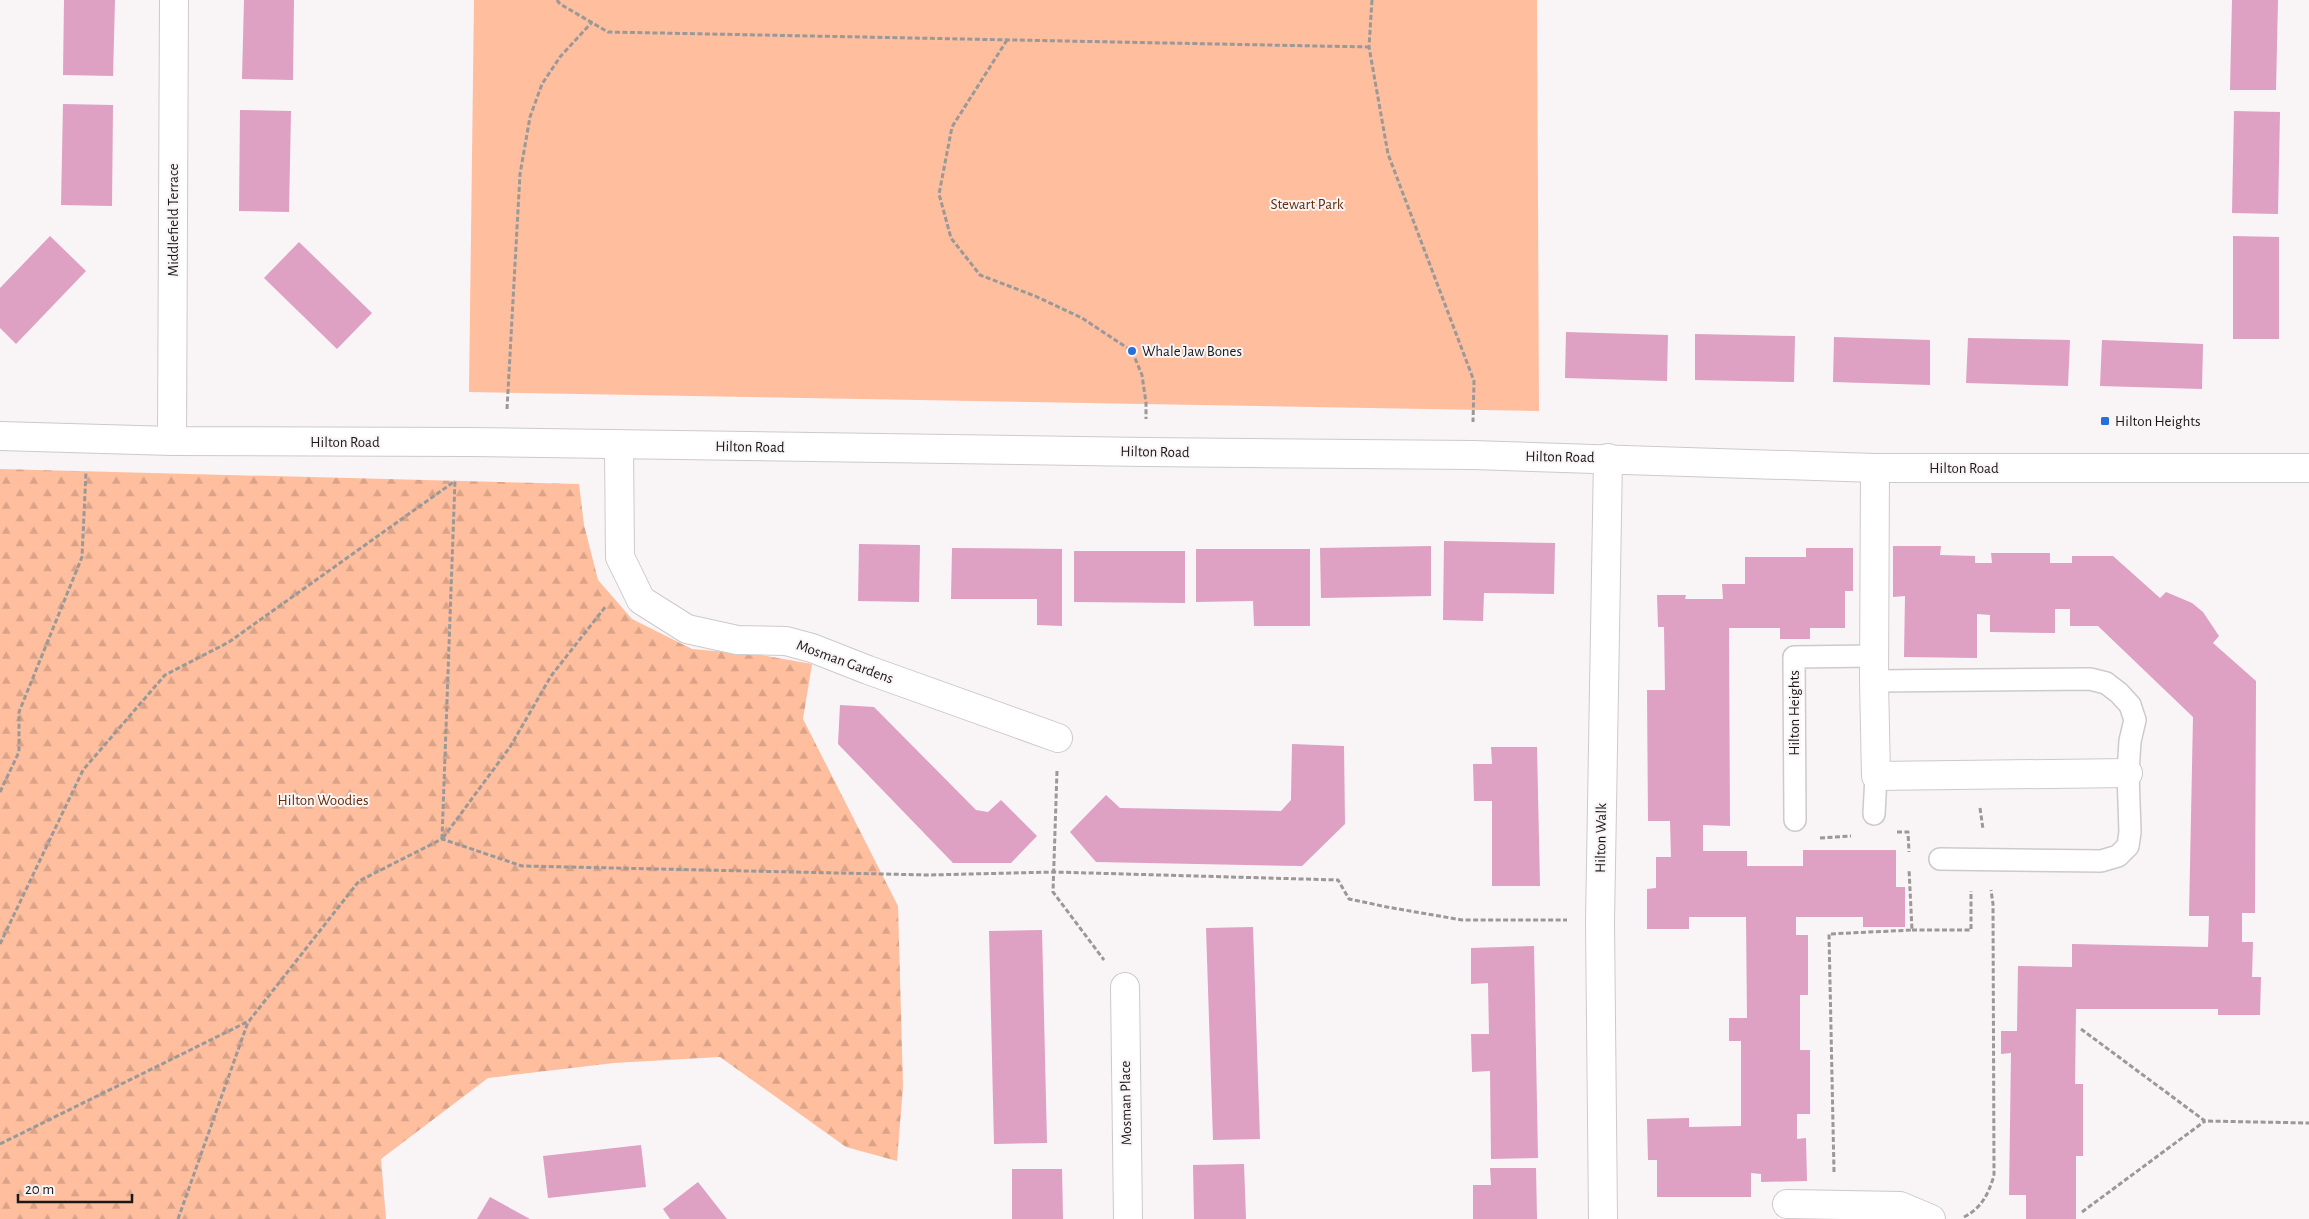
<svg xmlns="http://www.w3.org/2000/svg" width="2309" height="1219" font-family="'Alegreya Sans',sans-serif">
  <defs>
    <pattern id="forest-firs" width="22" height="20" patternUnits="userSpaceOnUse" patternTransform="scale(1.25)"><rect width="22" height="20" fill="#ffbe9e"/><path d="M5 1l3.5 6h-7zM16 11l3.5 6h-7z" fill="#daa388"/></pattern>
  </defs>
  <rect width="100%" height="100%" fill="#f9f4f5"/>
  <polygon fill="url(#forest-firs)" points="0,469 579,484 584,525 598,580 632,619 692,649 761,655 812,664 803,719 898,906 903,1086 897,1161 846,1147 720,1057 614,1063 488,1078 381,1159 386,1219 0,1219"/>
  <polygon fill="#ffbe9e" points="474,0 1537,0 1539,411 469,392"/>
  <g fill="#dea0c3">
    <polygon points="64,0 115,0 113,76 63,75"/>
    <polygon points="244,0 294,0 293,80 242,79"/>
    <polygon points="2232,0 2278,0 2276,90 2230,90"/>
    <polygon points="63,104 113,105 112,206 61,205"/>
    <polygon points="240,110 291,111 289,212 239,211"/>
    <polygon points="2234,111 2280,112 2278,214 2232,213"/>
    <polygon points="50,236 86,271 16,344 0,328 0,288"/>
    <polygon points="2233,236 2279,237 2279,339 2233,339"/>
    <polygon points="299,242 372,313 337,349 264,278"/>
    <polygon points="1566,332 1668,335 1667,381 1565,378"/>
    <polygon points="1695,334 1795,336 1794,382 1695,380"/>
    <polygon points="1834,337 1930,340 1930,385 1833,382"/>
    <polygon points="1968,338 2070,340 2068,386 1966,383"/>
    <polygon points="2102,340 2203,344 2202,389 2100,386"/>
    <polygon points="1444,541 1555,543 1554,594 1484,593 1483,621 1443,620"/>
    <polygon points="859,544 920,545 919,602 858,601"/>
    <polygon points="1431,546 1431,596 1321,598 1320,548"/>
    <polygon points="1893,546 1941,546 1940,555 1975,556 1975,563 1992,563 1991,553 2050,553 2050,563 2072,563 2072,556 2113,556 2160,598 2166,592 2192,603 2203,612 2219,636 2213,643 2256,681 2255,913 2242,913 2242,942 2253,942 2252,977 2261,977 2260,1015 2218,1015 2218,1009 2076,1009 2075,1084 2083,1084 2083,1156 2076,1156 2076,1219 2026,1219 2026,1195 2009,1195 2011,1053 2001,1054 2001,1031 2017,1031 2018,966 2072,967 2072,944 2208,947 2209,916 2189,916 2193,717 2098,626 2070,626 2070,609 2055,609 2055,633 1990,632 1990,615 1977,614 1977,658 1904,657 1905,596 1893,597"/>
    <polygon points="952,548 1062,549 1062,626 1037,625 1037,599 951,599"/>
    <polygon points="1806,548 1853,548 1853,591 1845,591 1845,628 1810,628 1810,639 1780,639 1780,628 1729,628 1730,826 1703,825 1703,851 1747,851 1747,866 1803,866 1803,850 1896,850 1896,887 1905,887 1905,927 1863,927 1863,917 1796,917 1796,935 1808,935 1808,995 1800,995 1800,1050 1810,1050 1810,1114 1797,1114 1797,1139 1806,1138 1807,1181 1761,1182 1761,1174 1751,1173 1751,1197 1657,1197 1657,1160 1648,1160 1647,1119 1689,1118 1689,1127 1741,1126 1741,1041 1729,1041 1729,1018 1747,1018 1746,917 1689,917 1689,929 1647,929 1647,889 1656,888 1656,857 1671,857 1670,821 1648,821 1647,690 1665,690 1664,627 1658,627 1657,595 1686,595 1685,599 1723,599 1722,584 1745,584 1745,557 1806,557"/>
    <polygon points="1196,549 1310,549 1310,626 1254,626 1253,601 1196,602"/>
    <polygon points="1074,551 1185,551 1185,603 1074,602"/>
    <polygon points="840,705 874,707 976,810 988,812 1001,800 1037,836 1011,863 953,863 838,744"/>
    <polygon points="1292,744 1344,746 1345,824 1302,866 1096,862 1070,832 1106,795 1120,808 1281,811 1291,800"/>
    <polygon points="1491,747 1537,747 1540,886 1492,886 1492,801 1474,801 1473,764 1492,764"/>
    <polygon points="1253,927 1260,1139 1213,1140 1206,928"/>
    <polygon points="1042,930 1047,1143 994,1144 989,931"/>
    <polygon points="1534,946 1538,1158 1491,1159 1490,1071 1472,1072 1471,1034 1489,1034 1488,983 1471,984 1471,948"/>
    <polygon points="641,1145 646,1187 548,1198 543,1156"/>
    <polygon points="1244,1164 1246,1219 1194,1219 1193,1165"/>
    <polygon points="1490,1168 1536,1168 1537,1219 1473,1219 1473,1185 1491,1185"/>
    <polygon points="1012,1169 1062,1169 1063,1219 1012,1219"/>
    <polygon points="698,1182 727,1219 670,1219 663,1209"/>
    <polygon points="490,1197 530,1219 477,1219"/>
  </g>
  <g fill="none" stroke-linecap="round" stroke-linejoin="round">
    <defs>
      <g id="service">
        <polyline points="1874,681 2090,679 2106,683 2119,693 2130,705 2135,720 2130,741 2128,773 2130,832 2128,846 2118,856 2101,861 1940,859"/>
        <polyline points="1874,814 1876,776"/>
        <polyline points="1795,820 1794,657 1874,656"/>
      </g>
      <g id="minor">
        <polyline points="172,441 174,0"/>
        <polyline points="619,445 620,557 641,600 687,629 737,640 786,641 812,648 868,670 1058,738"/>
        <polyline points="1875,468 1874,681 1876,776 2128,773"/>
        <polyline points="1125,987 1128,1219"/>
        <polyline points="1787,1204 1900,1206 1931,1219"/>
        <polyline points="1603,1219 1600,922 1608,458"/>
      </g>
      <polyline id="tertiary" points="0,436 172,441 469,442 1145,452 1473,455 1875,468 2309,468"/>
    </defs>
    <use href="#service" stroke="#cecacb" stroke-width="24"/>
    <use href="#minor" stroke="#cecacb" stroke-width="30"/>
    <use href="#tertiary" stroke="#cecacb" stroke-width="30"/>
    <g stroke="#9b9898" stroke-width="3" stroke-dasharray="5 2.5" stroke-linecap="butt">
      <polyline points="557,0 560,4 608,32 1369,47"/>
      <polyline points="1372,0 1369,47 1388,154 1474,381 1473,422"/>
      <polyline points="1007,40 952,127 939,194 951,238 980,275 1035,296 1082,318 1132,351 1142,375 1146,403 1146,419"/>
      <polyline points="507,409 520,174 530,117 542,84 560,57 592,22"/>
      <polyline points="1057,771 1053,892 1104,960"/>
      <polyline points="0,792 19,752 19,712 82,557 86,472"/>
      <polyline points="1980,808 1983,829"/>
      <polyline points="1897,832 1908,832 1909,852"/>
      <polyline points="443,838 510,747 551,676 606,606"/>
      <polyline points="1820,838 1851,836"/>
      <polyline points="442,839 455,480"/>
      <polyline points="1912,930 1971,930 1971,891"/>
      <polyline points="0,944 83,770 165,675 229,642 455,481"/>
      <polyline points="2081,1029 2205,1121 2309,1123"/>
      <polyline points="0,1144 249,1021 359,881 442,839 522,866 929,875 1054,872 1338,880 1349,899 1387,907 1462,920 1567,920"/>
      <polyline points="1834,1172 1829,934 1912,930 1909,869"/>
      <polyline points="2082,1212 2205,1121"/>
      <path d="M1964 1217C1982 1208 1988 1194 1994 1176L1993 904 1991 890"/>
      <polyline points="178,1219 248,1022"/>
    </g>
    <use href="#service" stroke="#fff" stroke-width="21"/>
    <use href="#minor" stroke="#fff" stroke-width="28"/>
    <use href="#tertiary" stroke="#fff" stroke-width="28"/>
  </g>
  <g fill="#286fdb" stroke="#f9f4f5" stroke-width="2">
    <circle cx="1132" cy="351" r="5"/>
    <rect x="2100" y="416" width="10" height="10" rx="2.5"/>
  </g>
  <g text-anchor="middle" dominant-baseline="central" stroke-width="4" stroke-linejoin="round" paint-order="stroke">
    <g font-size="15" fill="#642c07" stroke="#f9f4f5">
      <text x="1307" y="204">Stewart Park</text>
      <text x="323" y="800">Hilton Woodies</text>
    </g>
    <g font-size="15" fill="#1a1919" stroke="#f9f4f5">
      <text transform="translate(173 220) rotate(-90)">Middlefield Terrace</text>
      <text x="345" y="442">Hilton Road</text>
      <text transform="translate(750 447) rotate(1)">Hilton Road</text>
      <text transform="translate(1155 452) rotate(1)">Hilton Road</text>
      <text transform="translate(1560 457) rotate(1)">Hilton Road</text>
      <text x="1964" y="468">Hilton Road</text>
      <text transform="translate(845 662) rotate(20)">Mosman Gardens</text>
      <text transform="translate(1794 713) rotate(-90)">Hilton Heights</text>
      <text transform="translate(1601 838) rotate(-89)">Hilton Walk</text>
      <text transform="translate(1126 1103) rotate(-91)">Mosman Place</text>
    </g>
    <g font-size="15" fill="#1a1919" stroke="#f9f4f5" text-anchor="start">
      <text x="1142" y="351">Whale Jaw Bones</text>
      <text x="2115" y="421">Hilton Heights</text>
    </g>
  </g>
  <path d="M18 1194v8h114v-8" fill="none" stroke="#1a1919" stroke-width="2.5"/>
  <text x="25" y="1194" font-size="15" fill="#1a1919" stroke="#f9f4f5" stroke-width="4" paint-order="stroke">20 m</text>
</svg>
